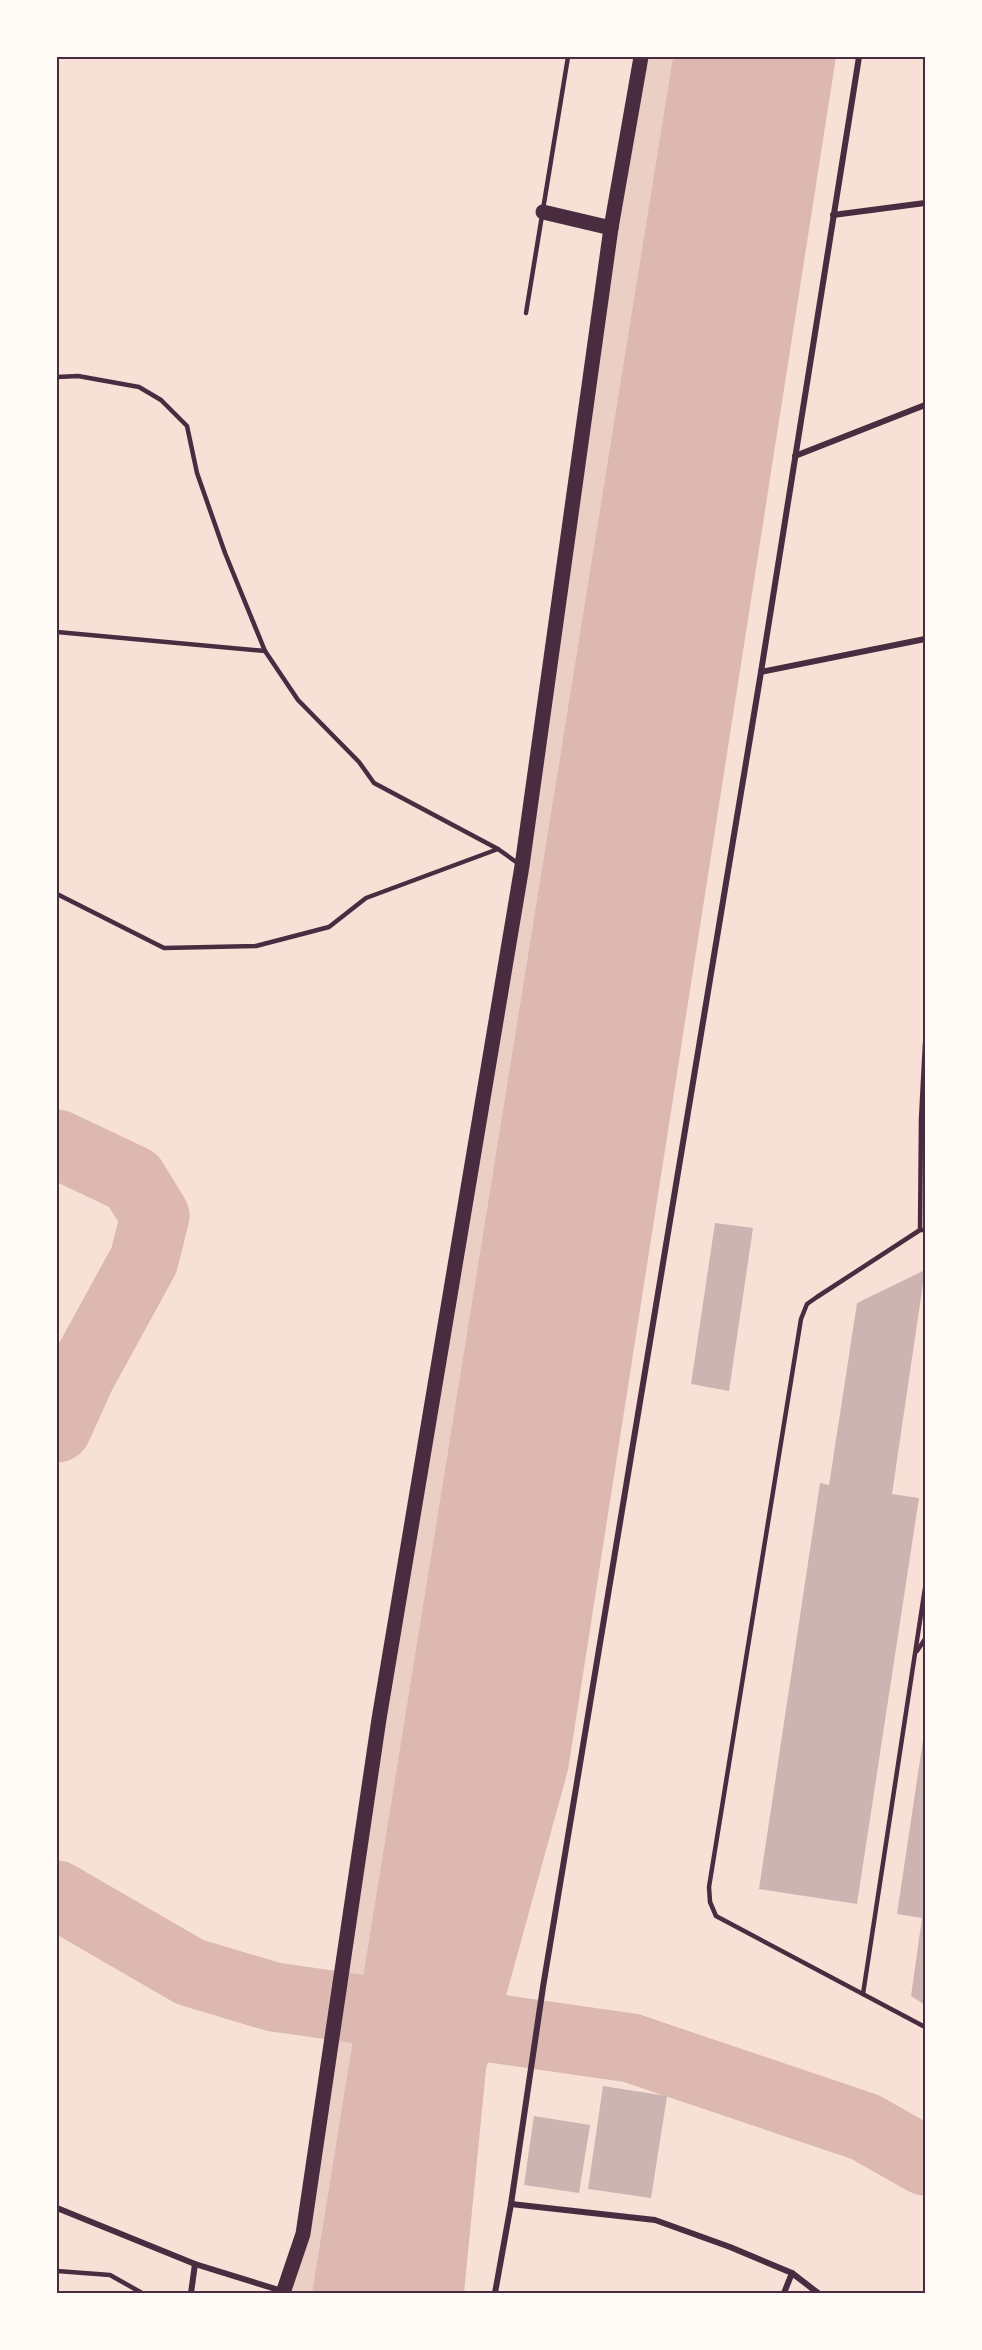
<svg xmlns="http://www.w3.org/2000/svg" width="982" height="2350" font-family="'Playfair Display',serif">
  <rect width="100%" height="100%" fill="#f7e1d7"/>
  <polygon fill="#ebcfc5" points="642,57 673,57 312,2293 283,2293 303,2234 522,866"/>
  <polygon fill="#dcb8b0" points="673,57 836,57 568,1770 486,2069 464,2293 312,2293"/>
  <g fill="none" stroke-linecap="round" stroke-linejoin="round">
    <g stroke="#dcb8b0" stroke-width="69">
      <polyline points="57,1144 133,1180 155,1216 144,1260 81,1375 57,1428"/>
      <polyline points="57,1895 190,1972 274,1997 631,2048 865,2127 925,2161"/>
    </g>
  </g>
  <g fill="#ccb4b1">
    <polygon points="715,1223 753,1228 729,1391 691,1384"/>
    <polygon points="925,1270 892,1494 919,1498 857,1904 759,1889 820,1483 829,1485 857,1303"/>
    <polygon points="924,1733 925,1733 925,2005 911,1996 922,1918 897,1914"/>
    <polygon points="603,2086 667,2096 651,2198 588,2189"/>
    <polygon points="534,2116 590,2125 579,2193 524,2185"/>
  </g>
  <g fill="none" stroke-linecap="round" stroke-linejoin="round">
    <g stroke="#4a2c40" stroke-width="4.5">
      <polyline points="526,313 568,57"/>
      <polyline points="57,377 78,376 139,387 161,400 187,426 197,473 225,553 265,651"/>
      <polyline points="57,632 265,651 298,700 359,762 374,783 498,849 519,864"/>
      <polyline points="57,894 164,948 256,946 329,927 366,898 498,849"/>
      <polyline points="920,1230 921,1119 925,1043"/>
      <polyline points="925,1230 920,1230 817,1297 807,1304 801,1319 709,1887 710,1902 716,1916 925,2027"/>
      <polyline points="917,1651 925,1639"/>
      <polyline points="863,1994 925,1588"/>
      <polyline points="57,2271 110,2275 142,2293"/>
    </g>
    <g stroke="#4a2c40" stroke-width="6">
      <polyline points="833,215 925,203"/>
      <polyline points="795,456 925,405"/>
      <polyline points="761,672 925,639"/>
      <polyline points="511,2204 655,2220 730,2247 792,2273 818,2293"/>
      <polyline points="57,2208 195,2264 282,2291"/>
      <polyline points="191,2293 195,2264"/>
      <polyline points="495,2293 511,2204 543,1987 761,672 859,57"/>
      <polyline points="784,2293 792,2273"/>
    </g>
    <g stroke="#4a2c40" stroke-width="15">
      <polyline points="543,212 611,228"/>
      <polyline points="283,2293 303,2234 379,1719 522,866 611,228 641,57"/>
    </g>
  </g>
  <rect width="982" height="2350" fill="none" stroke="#fffaf5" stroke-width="117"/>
  <rect x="58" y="58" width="866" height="2234" fill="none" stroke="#4a2c40" stroke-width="2"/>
</svg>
